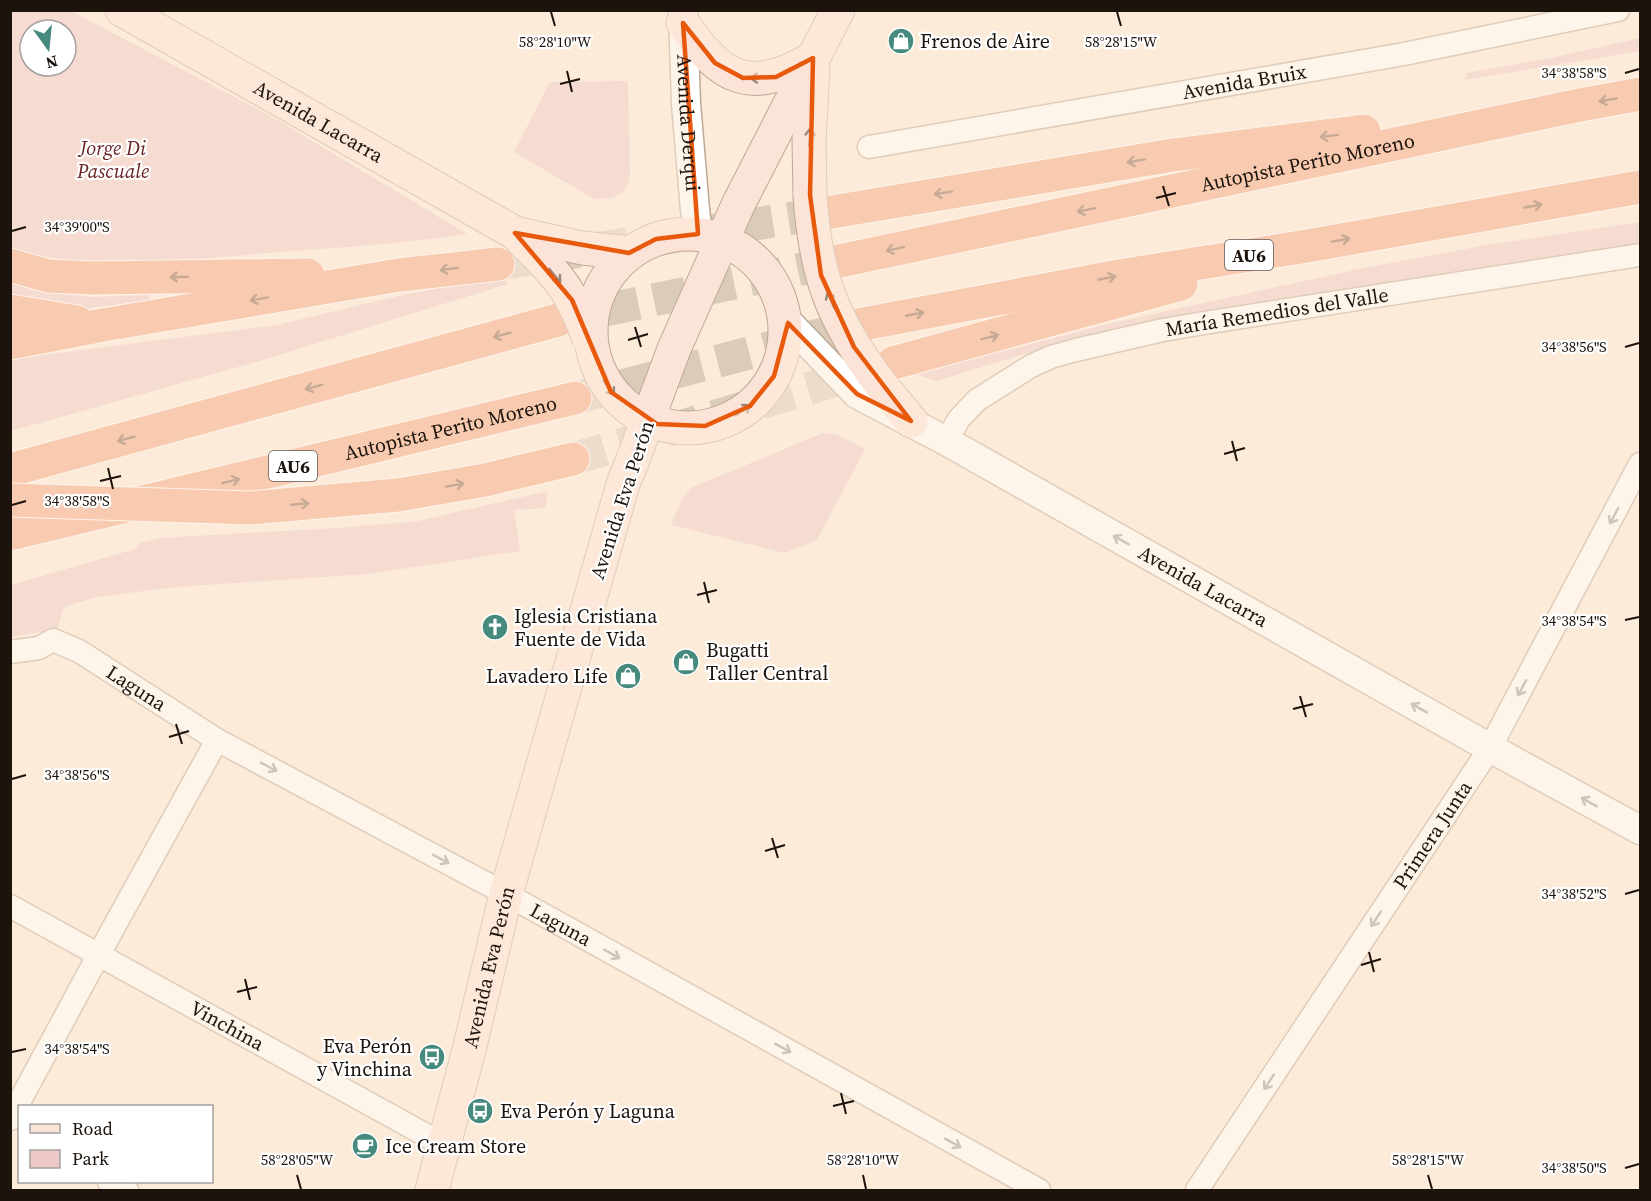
<svg xmlns="http://www.w3.org/2000/svg" width="1651" height="1201" font-family="'Source Serif 4',serif">
  <rect width="100%" height="100%" fill="#fcebd9"/>
  <g fill="#eec8c5" fill-rule="evenodd">
    <path d="M10 11H71L269 115 467 234C405 244 342 247 280 252 203 258 123 269 46 257 34 255 22 251 11 249ZM30 30H66V66H30Z"/>
    <polygon points="1640,38 1640,51 1464,80 1467,73 1550,58"/>
    <polygon points="628,81 630,176 628,185 621,193 613,198 594,199 514,152 550,82"/>
    <polygon points="1640,222 1640,245 1248,305 1080,337 936,381 915,374 1103,325 1364,268 1487,245"/>
    <polygon points="501,276 508,284 256,362 11,431 11,359 277,325 403,295"/>
    <polygon points="11,282 55,293 91,297 149,295 149,301 89,308 65,308 11,302"/>
    <polygon points="823,433 836,434 865,449 817,540 785,553 671,525 682,498 691,488"/>
    <polygon points="548,491 545,508 514,510 520,551 368,574 176,587 96,597 64,607 57,629 11,637 11,585 135,549 140,543 160,538 338,528 418,521"/>
  </g>
  <g fill="none" stroke-linecap="round" stroke-linejoin="round">
    <g stroke="#dacbba" stroke-width="33" stroke-dasharray="33 16" stroke-linecap="butt">
      <polyline points="498,264 826,213"/>
      <polyline points="558,320 835,262"/>
      <polyline points="575,398 858,325"/>
      <polyline points="573,459 870,370"/>
    </g>
    <defs>
      <g id="minor">
        <path id="s1" d="M869 147 1404 54 1618 10"/>
        <path id="s2" d="M946 441 959 419 977 400 1031 366 1051 357 1076 350 1163 330 1204 323 1640 255"/>
        <path id="s3" d="M10 652 39 648 53 640 79 651 217 740 506 894 1039 1190"/>
        <path id="s4" d="M10 906 444 1145"/>
        <polyline points="10,1119 99,954 217,740"/>
        <polyline points="109,1182 127,1190"/>
        <path id="s5" d="M1197 1190 1490 748 1640 464"/>
      </g>
      <g id="tertiary">
        <path id="s6" d="M683 15 686 103 695 210"/>
        <path id="s7" d="M857 394 946 441 1490 748 1640 830"/>
      </g>
      <g id="secondary">
        <path id="s8" d="M122 10 515 233"/>
        <path d="M683 23C721 81 752 95 813 58"/>
        <polyline points="810,195 809,141 813,69"/>
        <polyline points="738,205 838,10"/>
        <polyline points="882,386 911,421"/>
        <path id="s9" d="M432 1190 469 1050 506 894 623 484 632 462"/>
      </g>
      <g id="motorway">
        <polyline points="826,213 1173,155 1364,131"/>
        <path id="s10" d="M835 262 1575 106 1640 94"/>
        <polyline points="10,265 48,276 93,278 308,275"/>
        <polyline points="10,311 77,322"/>
        <polyline points="858,325 1119,276 1307,246 1640,187"/>
        <polyline points="10,343 103,325 399,275 498,264"/>
        <polyline points="893,363 1181,284"/>
        <polyline points="10,470 558,320"/>
        <polyline points="398,495 485,480 573,459"/>
        <path id="s11" d="M10 534 575 398"/>
      </g>
    </defs>
    <use href="#minor" stroke="#bda893" stroke-width="25"/>
    <use href="#tertiary" stroke="#bda893" stroke-width="31"/>
    <use href="#secondary" stroke="#bda893" stroke-width="35"/>
    <use href="#motorway" stroke="#fff" stroke-width="35"/>
    <use href="#minor" stroke="#fff" stroke-width="22"/>
    <use href="#tertiary" stroke="#fff" stroke-width="28"/>
    <use href="#secondary" stroke="#fce3d8" stroke-width="33"/>
    <use href="#motorway" stroke="#f4a37e" stroke-width="33"/>
    <defs>
      <g id="tertiary-bridge">
        <polyline points="695,210 698,234"/>
        <polyline points="785,319 857,394"/>
      </g>
      <g id="secondary-bridge">
        <path d="M810 195C815 275 833 322 882 386"/>
        <path d="M515 233C533 252 553 269 567 291 576 306 583 322 589 339"/>
        <polyline points="515,233 582,248 629,253"/>
        <circle cx="688" cy="331" r="97"/>
        <polyline points="632,462 674,349 738,205"/>
      </g>
      <polyline id="motorway-bridge" points="10,500 250,508 398,495"/>
    </defs>
    <use href="#tertiary-bridge" stroke="#bda893" stroke-width="31" stroke-linecap="butt"/>
    <use href="#secondary-bridge" stroke="#bda893" stroke-width="35" stroke-linecap="butt"/>
    <use href="#motorway-bridge" stroke="#fff" stroke-width="35" stroke-linecap="butt"/>
    <use href="#tertiary-bridge" stroke="#fff" stroke-width="28"/>
    <use href="#secondary-bridge" stroke="#fce3d8" stroke-width="33"/>
    <use href="#motorway-bridge" stroke="#f4a37e" stroke-width="33"/>
  </g>
  <defs><path id="oneway-shaft" d="M-6 0H5M1.5-3L5.5 0L1.5 3" fill="none" stroke-width="1.6" stroke-linecap="round" stroke-linejoin="round" transform="scale(1.5)"/></defs>
  <g stroke="#97867c">
    <use href="#oneway-shaft" transform="translate(759 78) rotate(178)"/>
    <use href="#oneway-shaft" transform="translate(810 137) rotate(-88)"/>
    <use href="#oneway-shaft" transform="translate(555 276) rotate(51)"/>
    <use href="#oneway-shaft" transform="translate(831 300) rotate(-113)"/>
    <use href="#oneway-shaft" transform="translate(609 388) rotate(54)"/>
    <use href="#oneway-shaft" transform="translate(743 410) rotate(-35)"/>
  </g>
  <g stroke="#885c45">
    <use href="#oneway-shaft" transform="translate(1608 100) rotate(170)"/>
    <use href="#oneway-shaft" transform="translate(1329 136) rotate(173)"/>
    <use href="#oneway-shaft" transform="translate(1136 161) rotate(170)"/>
    <use href="#oneway-shaft" transform="translate(943 193) rotate(170)"/>
    <use href="#oneway-shaft" transform="translate(1533 206) rotate(-10)"/>
    <use href="#oneway-shaft" transform="translate(1086 210) rotate(168)"/>
    <use href="#oneway-shaft" transform="translate(1341 240) rotate(-10)"/>
    <use href="#oneway-shaft" transform="translate(895 249) rotate(168)"/>
    <use href="#oneway-shaft" transform="translate(449 269) rotate(173)"/>
    <use href="#oneway-shaft" transform="translate(179 277) rotate(178)"/>
    <use href="#oneway-shaft" transform="translate(1107 278) rotate(-11)"/>
    <use href="#oneway-shaft" transform="translate(259 299) rotate(170)"/>
    <use href="#oneway-shaft" transform="translate(915 314) rotate(-11)"/>
    <use href="#oneway-shaft" transform="translate(502 335) rotate(165)"/>
    <use href="#oneway-shaft" transform="translate(990 337) rotate(-15)"/>
    <use href="#oneway-shaft" transform="translate(314 387) rotate(165)"/>
    <use href="#oneway-shaft" transform="translate(126 439) rotate(165)"/>
    <use href="#oneway-shaft" transform="translate(231 481) rotate(-14)"/>
    <use href="#oneway-shaft" transform="translate(455 485) rotate(-10)"/>
    <use href="#oneway-shaft" transform="translate(300 504) rotate(-5)"/>
  </g>
  <g stroke="#999592">
    <use href="#oneway-shaft" transform="translate(1614 516) rotate(118)"/>
    <use href="#oneway-shaft" transform="translate(1121 540) rotate(-151)"/>
    <use href="#oneway-shaft" transform="translate(1522 688) rotate(118)"/>
    <use href="#oneway-shaft" transform="translate(1419 708) rotate(-151)"/>
    <use href="#oneway-shaft" transform="translate(269 767) rotate(28)"/>
    <use href="#oneway-shaft" transform="translate(1589 802) rotate(-151)"/>
    <use href="#oneway-shaft" transform="translate(441 859) rotate(28)"/>
    <use href="#oneway-shaft" transform="translate(1376 919) rotate(123)"/>
    <use href="#oneway-shaft" transform="translate(612 954) rotate(29)"/>
    <use href="#oneway-shaft" transform="translate(783 1048) rotate(29)"/>
    <use href="#oneway-shaft" transform="translate(1269 1082) rotate(123)"/>
    <use href="#oneway-shaft" transform="translate(953 1143) rotate(29)"/>
  </g>
  <path d="M0 0H1651V1201H0ZM683 23 715 63 743 78 776 77 813 58 810 195 821 275 854 347 911 421 857 394 788 323 774 376 750 406 705 426 657 424 611 392 572 300 515 233 629 253 656 239 698 234Z" fill="#fcebd9" fill-opacity=".55" fill-rule="evenodd"/>
  <path fill="none" stroke="#e8590c" stroke-width="4.5" stroke-linejoin="round" d="M683 23 715 63 743 78 776 77 813 58 810 195 821 275 854 347 911 421 857 394 788 323 774 376 750 406 705 426 657 424 611 392 572 300 515 233 629 253 656 239 698 234Z"/>
  <path fill="none" stroke="#1c140c" stroke-width="2" d="M551 12 555 26M1117 12 1121 26M567 71 572 92M1625 73 1639 69M560 84 580 79M1163 186 1169 206M1156 198 1176 193M12 231 26 227M635 327 641 347M628 340 648 334M1625 347 1639 343M1232 441 1237 461M1224 454 1245 448M108 468 113 489M100 481 121 476M12 505 26 501M704 582 709 603M697 595 717 590M1625 620 1639 617M1300 696 1306 717M1293 709 1313 704M176 724 182 744M169 737 189 731M12 779 26 775M772 838 778 858M765 851 785 845M1625 894 1639 890M1369 952 1374 972M1361 965 1381 959M245 979 250 1000M237 992 257 987M12 1052 26 1049M841 1093 846 1114M833 1106 854 1101M1625 1168 1639 1164M297 1175 301 1189M863 1175 866 1189M1428 1175 1432 1189"/>
  <defs>
    <symbol id="shop-disc" viewBox="-11 -11 22 22"><circle r="9.5" fill="#468a7d" stroke="#fff"/><path d="M-5-2.5h2.3a2.7 3.5 0 0 1 5.4 0H5L5.5 6h-11ZM-1.5-2.5h3a1.5 2.3 0 0 0-3 0Z" fill="#fff"/></symbol>
    <symbol id="church-disc" viewBox="-11 -11 22 22"><circle r="9.5" fill="#468a7d" stroke="#fff"/><path d="M-1.2-6h2.4v3.5h3.3v2.4h-3.3V6h-2.4V-.1h-3.3v-2.4h3.3Z" fill="#fff"/></symbol>
    <symbol id="bus-disc" viewBox="-11 -11 22 22"><circle r="9.5" fill="#468a7d" stroke="#fff"/><path d="M-5-6H5V4H4V6H2V4H-2V6H-4V4H-5ZM-3.5-4V0h7V-4ZM-3.5 1.2v1.5H-2V1.2ZM2 1.2v1.5H3.5V1.2Z" fill="#fff"/></symbol>
    <symbol id="cafe-disc" viewBox="-11 -11 22 22"><circle r="9.5" fill="#468a7d" stroke="#fff"/><path d="M-5.5-4.5H6V0H3Q3 3.5 0 3.5H-2.5Q-5.5 3.5-5.5 0ZM3-3.2v2h1.7v-2ZM-6 4.5H4V6H-6Z" fill="#fff"/></symbol>
  </defs>
  <g fill-rule="evenodd">
    <use href="#shop-disc" x="886" y="26" width="30" height="30"/>
    <use href="#church-disc" x="480" y="612" width="30" height="30"/>
    <use href="#shop-disc" x="671" y="647" width="30" height="30"/>
    <use href="#shop-disc" x="613" y="661" width="30" height="30"/>
    <use href="#bus-disc" x="417" y="1042" width="30" height="30"/>
    <use href="#bus-disc" x="465" y="1096" width="30" height="30"/>
    <use href="#cafe-disc" x="350" y="1131" width="30" height="30"/>
  </g>
  <g text-anchor="middle" dominant-baseline="central" stroke-width="4.5" stroke-linejoin="round" paint-order="stroke">
    <g fill="#fff" stroke="#605a55" stroke-width="1.5">
      <rect x="1225" y="240" width="48" height="30" rx="4.5"/>
      <rect x="269" y="451" width="48" height="30" rx="4.5"/>
    </g>
    <g font-size="18" font-weight="bold" fill="#1c140c">
      <text x="1249" y="255">AU6</text>
      <text x="293" y="466">AU6</text>
    </g>
    <g font-size="20" fill="#1c140c" stroke="#fff" text-anchor="start">
      <text x="920" y="41">Frenos de Aire</text>
      <text x="514" y="616">Iglesia Cristiana<tspan x="514" dy="23">Fuente de Vida</tspan></text>
      <text x="706" y="650">Bugatti<tspan x="706" dy="23">Taller Central</tspan></text>
      <text x="608" y="676" text-anchor="end">Lavadero Life</text>
      <text x="412" y="1046" text-anchor="end">Eva Perón<tspan x="412" dy="23">y Vinchina</tspan></text>
      <text x="500" y="1111">Eva Perón y Laguna</text>
      <text x="385" y="1146">Ice Cream Store</text>
    </g>
    <g font-size="20" fill="#1c140c" stroke="#fff">
      <text stroke="none"><textPath href="#s1" startOffset="381">Avenida Bruix</textPath></text>
      <text stroke="none"><textPath href="#s8" startOffset="226">Avenida Lacarra</textPath></text>
      <text stroke="none"><textPath href="#s6" startOffset="108">Avenida Derqui</textPath></text>
      <text stroke="none"><textPath href="#s10" startOffset="483">Autopista Perito Moreno</textPath></text>
      <text stroke="none"><textPath href="#s2" startOffset="368">María Remedios del Valle</textPath></text>
      <text stroke="none"><textPath href="#s11" startOffset="453">Autopista Perito Moreno</textPath></text>
      <text transform="translate(622 500) rotate(-72)">Avenida Eva Perón</text>
      <text stroke="none"><textPath href="#s7" startOffset="396">Avenida Lacarra</textPath></text>
      <text stroke="none"><textPath href="#s3" startOffset="142">Laguna</textPath></text>
      <text stroke="none"><textPath href="#s5" startOffset="426">Primera Junta</textPath></text>
      <text stroke="none"><textPath href="#s3" startOffset="628">Laguna</textPath></text>
      <text stroke="none"><textPath href="#s9" startOffset="230">Avenida Eva Perón</textPath></text>
      <text stroke="none"><textPath href="#s4" startOffset="248">Vinchina</textPath></text>
    </g>
    <g font-size="20" font-style="italic" fill="#6a2426" stroke="#fff">
      <text x="113" y="148">Jorge Di<tspan x="113" dy="23">Pascuale</tspan></text>
    </g>
  </g>
  <g font-size="15" text-anchor="middle" fill="#1c140c" stroke="#fff" stroke-width="4.5" stroke-linejoin="round" paint-order="stroke">
    <text x="555" y="47">58°28'10"W</text>
    <text x="1121" y="47">58°28'15"W</text>
    <text x="1574" y="78">34°38'58"S</text>
    <text x="77" y="232">34°39'00"S</text>
    <text x="1574" y="352">34°38'56"S</text>
    <text x="77" y="506">34°38'58"S</text>
    <text x="1574" y="626">34°38'54"S</text>
    <text x="77" y="780">34°38'56"S</text>
    <text x="1574" y="899">34°38'52"S</text>
    <text x="77" y="1054">34°38'54"S</text>
    <text x="297" y="1165">58°28'05"W</text>
    <text x="863" y="1165">58°28'10"W</text>
    <text x="1428" y="1165">58°28'15"W</text>
    <text x="1574" y="1173">34°38'50"S</text>
  </g>
  <rect width="1651" height="1201" fill="none" stroke="#1c140c" stroke-width="24"/>
  <rect x="18" y="1105" width="195" height="78" fill="#ffffff" stroke="#a4a19e" stroke-width="1.5"/>
  <rect x="30" y="1124" width="30" height="9" fill="#fce3d8" stroke="#a4a19e" stroke-width="1.5"/>
  <text x="72" y="1135" font-size="18" fill="#1c140c">Road</text>
  <rect x="30" y="1150" width="30" height="18" fill="#eec8c5" stroke="#a4a19e" stroke-width="1.5"/>
  <text x="72" y="1165" font-size="18" fill="#1c140c">Park</text>
  <g transform="translate(48 48) rotate(165)"><circle r="28" fill="#ffffff" stroke="#a4a19e" stroke-width="1.5"/>
  <path d="M0-4.5L10 22L0 15L-10 22Z" fill="#468a7d"/>
  <text y="-9" font-size="16" font-weight="bold" text-anchor="middle" fill="#1c140c">N</text>
  </g>
</svg>
